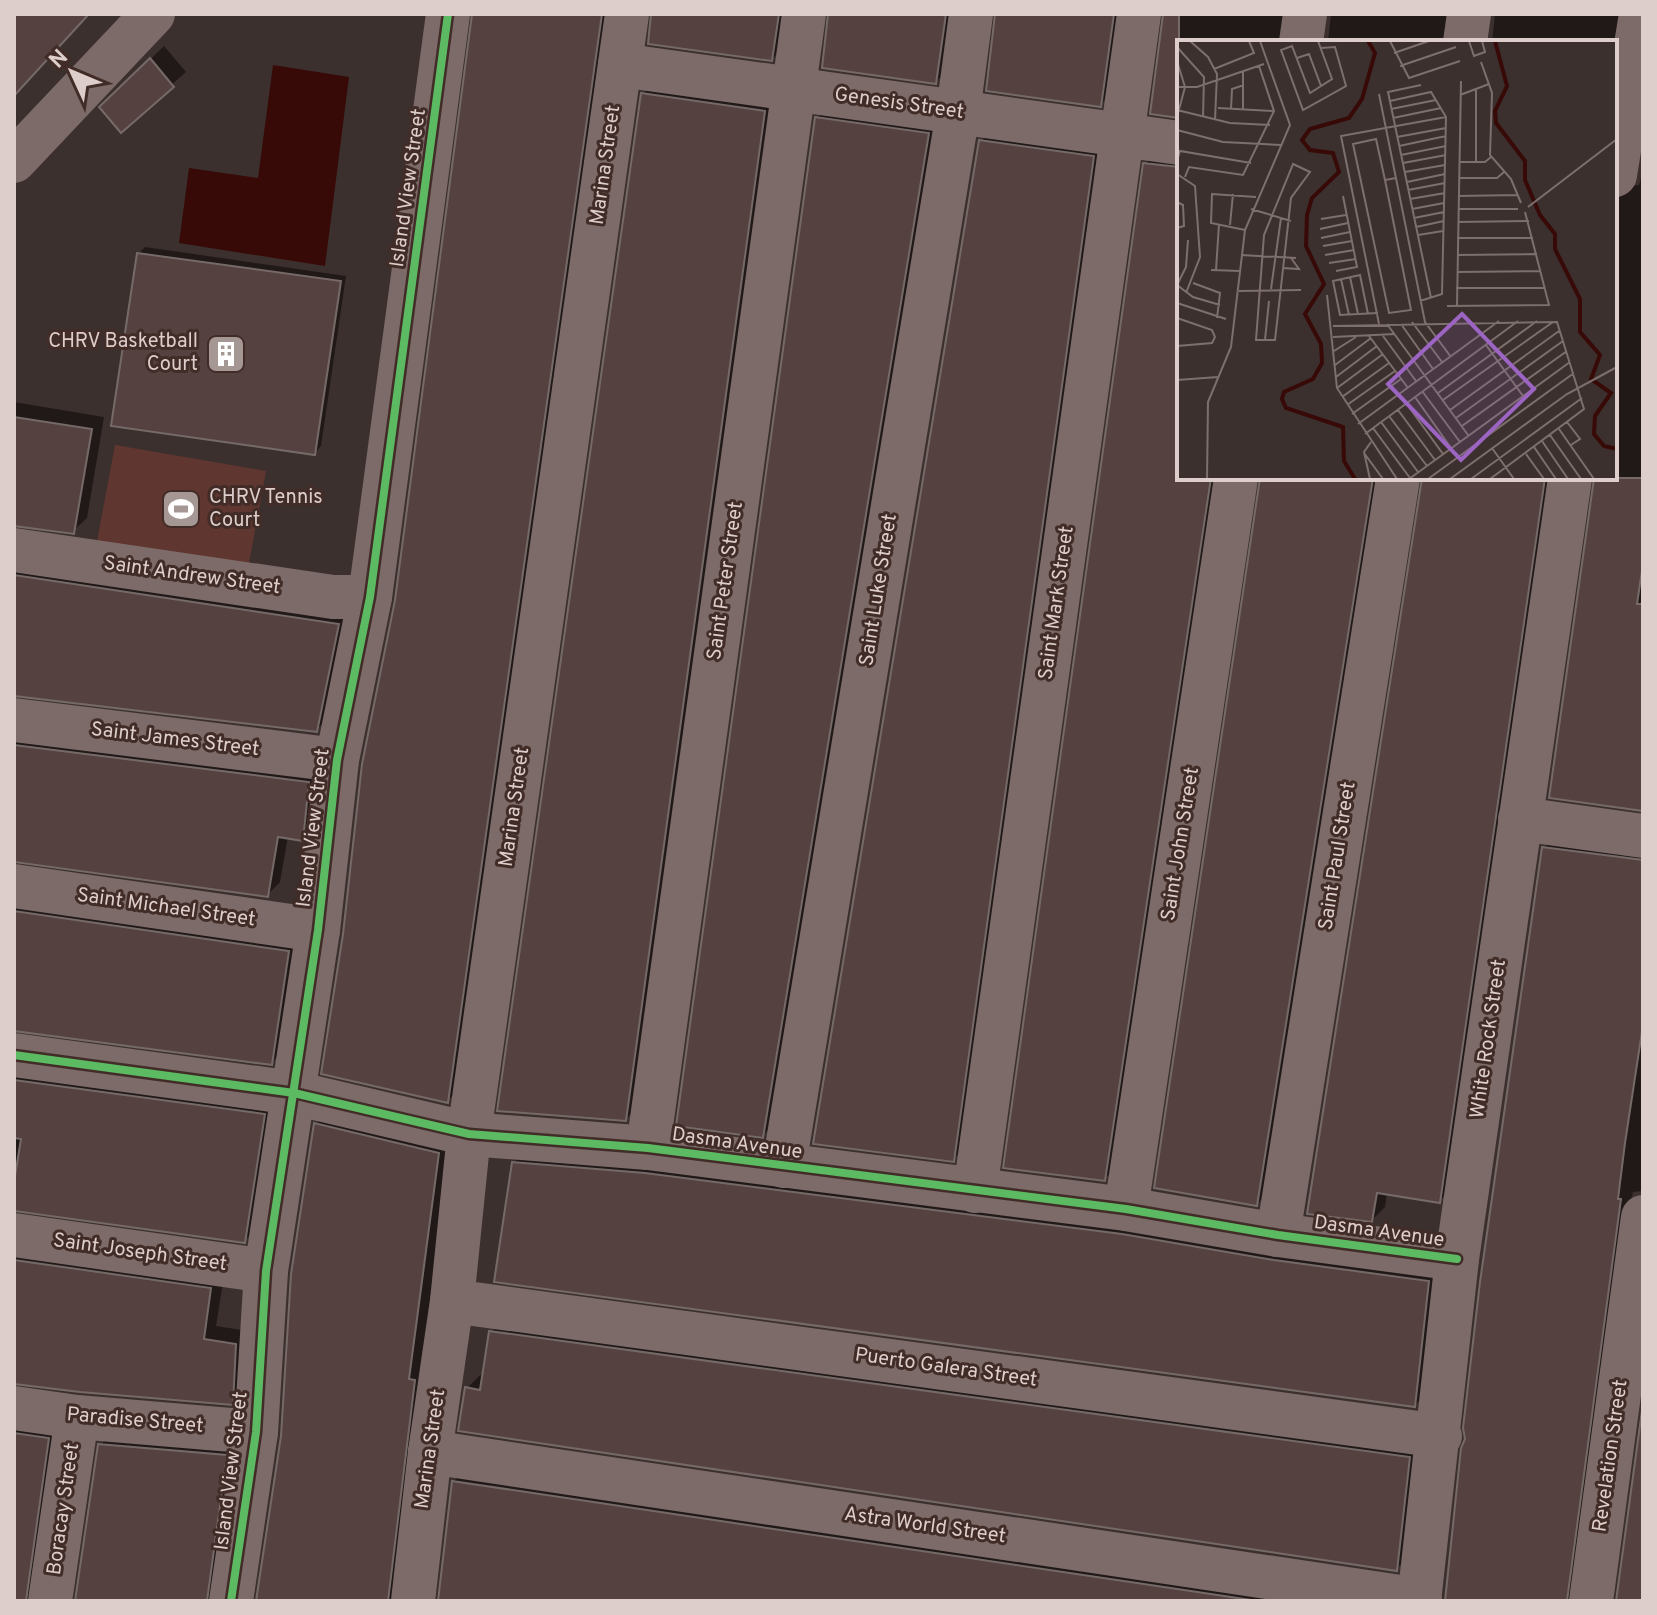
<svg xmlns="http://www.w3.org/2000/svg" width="1657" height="1615" font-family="Overpass,sans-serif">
  <rect width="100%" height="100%" fill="#3c302e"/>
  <polygon fill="#603630" points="115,445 266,471 247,574 96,547"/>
  <polygon fill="#370907" points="273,65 349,77 325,266 179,243 189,168 258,178"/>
  <g fill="#0007">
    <polygon points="474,14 612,14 461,1088 447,1101 397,601"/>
    <polygon points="653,14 789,14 785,46 772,59"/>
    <polygon points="830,14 956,14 949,68 936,82"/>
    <polygon points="997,14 1124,14 1113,91 1100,105"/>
    <polygon points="1165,14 1290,14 1294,42 1179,42 1179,116"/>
    <polygon points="1331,14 1454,14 1458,42 1328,42"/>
    <polygon points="1495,14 1626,14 1615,42 1492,42"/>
    <polygon points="164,46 186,72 121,130 102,107"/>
    <polygon points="656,81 778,98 639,1106 626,1119 643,94"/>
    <polygon points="830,105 941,121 776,1122 763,1135 817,118"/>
    <polygon points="994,128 1106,144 966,1146 953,1160 981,141"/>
    <polygon points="1159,151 1179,154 1179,478 1221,478 1118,1166 1104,1179 1145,164"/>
    <polygon points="1643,170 1643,809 1596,478 1615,478 1615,182 1626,187 1639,185"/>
    <polygon points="145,247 346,276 321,446 315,453 138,254"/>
    <polygon points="14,402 104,417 87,518 73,531 14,524"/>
    <polygon points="1262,478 1383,478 1270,1191 1257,1204"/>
    <polygon points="1424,478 1555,478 1453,1187 1439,1201 1387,1193 1385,1207 1372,1220"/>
    <polygon points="14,558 351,612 330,717 316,730 14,694"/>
    <polygon points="14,728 322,769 315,825 302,838 288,836 280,882 267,895 14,860"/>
    <polygon points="1557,835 1643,847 1643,1191 1633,1192 1631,1199 1579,1583 1584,1601 1447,1601 1544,848"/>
    <polygon points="14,894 302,938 285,1049 271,1063 14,1029"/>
    <polygon points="14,1063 277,1101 258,1227 244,1241 14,1209"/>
    <polygon points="329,1111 451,1140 406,1601 258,1601 283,1436 316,1124"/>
    <polygon points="527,1150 1442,1268 1428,1392 1415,1405 513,1163"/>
    <polygon points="14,1242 224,1276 216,1326 249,1331 245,1390 232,1403 14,1382"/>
    <polygon points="505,1319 1422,1444 1410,1556 1396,1569 467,1388 480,1375 485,1376 491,1332"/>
    <polygon points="14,1415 61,1425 43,1601 14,1601"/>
    <polygon points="114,1431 240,1442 224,1601 77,1601 100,1445"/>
    <polygon points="467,1468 1349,1601 440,1601 454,1481"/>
  </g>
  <g fill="#554240" stroke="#756a68" stroke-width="2">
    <polygon points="14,14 89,14 14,96"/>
    <polygon points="472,14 602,14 448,1103 321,1074 343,934 362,764 395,600"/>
    <polygon points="651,14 779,14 772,61 648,44"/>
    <polygon points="828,14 946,14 936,84 822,68"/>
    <polygon points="995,14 1114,14 1101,107 986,91"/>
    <polygon points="1163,14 1179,14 1179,118 1150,114"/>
    <polygon points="150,58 174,87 121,133 99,107"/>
    <polygon points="641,93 765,111 626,1121 497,1111"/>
    <polygon points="815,117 929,133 763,1138 676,1126"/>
    <polygon points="979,140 1094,156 954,1162 813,1144"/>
    <polygon points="1143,163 1179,167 1179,478 1211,478 1105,1181 1003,1168"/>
    <polygon points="137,253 341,281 315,455 111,426"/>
    <polygon points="14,417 92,429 74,534 14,526"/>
    <polygon points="1260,478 1373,478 1257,1206 1154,1188"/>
    <polygon points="1422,478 1545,478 1440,1203 1377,1193 1372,1222 1307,1214"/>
    <polygon points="1594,478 1643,478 1643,564 1637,604 1643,604 1643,811 1549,798"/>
    <polygon points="14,575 339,624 317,732 14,696"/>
    <polygon points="14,745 309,782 303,841 278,837 268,897 14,862"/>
    <polygon points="1542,847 1643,860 1643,1025 1625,1143 1618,1199 1621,1199 1567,1601 1445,1601 1461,1448 1465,1439 1463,1428 1480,1282"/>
    <polygon points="14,911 289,951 272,1065 14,1031"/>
    <polygon points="14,1080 265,1114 245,1243 14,1211 14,1182 21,1139 14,1138"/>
    <polygon points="314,1123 439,1153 409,1379 415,1380 388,1601 256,1601 281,1436 291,1274"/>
    <polygon points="512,1162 645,1173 1122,1234 1274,1260 1429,1281 1415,1407 494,1282"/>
    <polygon points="14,1260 211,1288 204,1339 236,1344 233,1405 80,1392 14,1384"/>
    <polygon points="489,1331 1410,1457 1397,1571 458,1431 465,1387 480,1390"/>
    <polygon points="1643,1403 1643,1601 1616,1601"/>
    <polygon points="14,1433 49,1438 26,1601 14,1601"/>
    <polygon points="98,1444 227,1455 207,1601 75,1601"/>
    <polygon points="452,1481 1258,1601 438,1601"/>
  </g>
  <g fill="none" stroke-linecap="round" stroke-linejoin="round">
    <g stroke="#7c6b68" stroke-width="44">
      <polyline points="1301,42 1305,14"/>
      <polyline points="1465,42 1469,14"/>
      <polyline points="620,65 1179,143"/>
      <polyline points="14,161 153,14"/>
      <polyline points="1615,175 1641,14"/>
      <polyline points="14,550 333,597 370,597"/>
      <polyline points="14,720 337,760"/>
      <polyline points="1520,819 1643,836"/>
      <polyline points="14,886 318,930"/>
      <polyline points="14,1055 294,1093 469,1134 648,1148 1126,1209 1278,1235 1457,1259"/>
      <polyline points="648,1148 804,14"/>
      <polyline points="784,1166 958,112 971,14"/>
      <polyline points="975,1191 1139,14"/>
      <polyline points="1126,1209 1236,478"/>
      <polyline points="14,1235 266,1271"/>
      <polyline points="1278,1235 1398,478"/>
      <polyline points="452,1301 1440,1436"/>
      <polyline points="14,1408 77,1417 256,1432"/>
      <polyline points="430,1452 1420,1600"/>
      <polyline points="50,1601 77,1417"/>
      <polyline points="231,1601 256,1432 266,1271 318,930 337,760 370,597 448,14"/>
      <polyline points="413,1601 430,1452 452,1301 469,1134 627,14"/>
      <polyline points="1419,1601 1457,1259 1570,478"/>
      <polyline points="1591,1601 1643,1217"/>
    </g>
    <defs>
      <g id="cycleway">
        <polyline points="14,1055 294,1093 469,1134 648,1148 1126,1209 1278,1235 1457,1259"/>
        <polyline points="231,1601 256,1432 266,1271 318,930 337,760 370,597 448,14"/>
      </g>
    </defs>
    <use href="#cycleway" stroke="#422c28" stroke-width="13"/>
    <use href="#cycleway" stroke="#5cba63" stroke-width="8"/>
  </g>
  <defs>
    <symbol id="building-square" viewBox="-11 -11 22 22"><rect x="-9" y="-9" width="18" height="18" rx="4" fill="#a59794" stroke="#422c28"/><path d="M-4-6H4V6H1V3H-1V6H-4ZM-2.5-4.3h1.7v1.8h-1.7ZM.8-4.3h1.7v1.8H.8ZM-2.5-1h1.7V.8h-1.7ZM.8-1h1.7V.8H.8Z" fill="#fff"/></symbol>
    <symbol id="stadium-square" viewBox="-11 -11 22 22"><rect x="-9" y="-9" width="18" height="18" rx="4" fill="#a59794" stroke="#422c28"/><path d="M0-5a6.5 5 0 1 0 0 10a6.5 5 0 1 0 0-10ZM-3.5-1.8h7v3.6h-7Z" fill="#fff"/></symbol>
  </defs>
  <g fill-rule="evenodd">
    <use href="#building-square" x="204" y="332" width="44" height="44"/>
    <use href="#stadium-square" x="159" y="487" width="44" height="44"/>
  </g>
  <g text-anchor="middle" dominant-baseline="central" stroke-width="6" stroke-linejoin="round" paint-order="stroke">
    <g font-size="20" fill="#ddcecb" stroke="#422c28">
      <text transform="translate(899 104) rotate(8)">Genesis Street</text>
      <text transform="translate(606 165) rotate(-82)">Marina Street</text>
      <text transform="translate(409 188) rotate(-82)">Island View Street</text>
      <text transform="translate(192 576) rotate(8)">Saint Andrew Street</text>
      <text transform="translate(726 581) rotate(-82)">Saint Peter Street</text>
      <text transform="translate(879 590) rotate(-81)">Saint Luke Street</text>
      <text transform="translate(1057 603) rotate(-82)">Saint Mark Street</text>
      <text transform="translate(175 740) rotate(7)">Saint James Street</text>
      <text transform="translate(515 807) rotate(-82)">Marina Street</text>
      <text transform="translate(314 828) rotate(-83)">Island View Street</text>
      <text transform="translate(1181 844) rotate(-81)">Saint John Street</text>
      <text transform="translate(1338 856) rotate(-81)">Saint Paul Street</text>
      <text transform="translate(166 908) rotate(8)">Saint Michael Street</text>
      <text transform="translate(1489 1039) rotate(-82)">White Rock Street</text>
      <text transform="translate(737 1144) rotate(8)">Dasma Avenue</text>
      <text transform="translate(1379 1232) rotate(8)">Dasma Avenue</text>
      <text transform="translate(140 1253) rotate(8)">Saint Joseph Street</text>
      <text transform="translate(946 1368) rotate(8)">Puerto Galera Street</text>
      <text transform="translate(135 1421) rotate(5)">Paradise Street</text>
      <text transform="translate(431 1449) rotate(-82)">Marina Street</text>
      <text transform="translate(1611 1456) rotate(-82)">Revelation Street</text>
      <text transform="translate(232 1471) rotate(-83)">Island View Street</text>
      <text transform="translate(64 1509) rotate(-82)">Boracay Street</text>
      <text transform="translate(925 1526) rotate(8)">Astra World Street</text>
    </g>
    <g font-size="20" fill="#ddcecb" stroke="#422c28" text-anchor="end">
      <text x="198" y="342">CHRV Basketball<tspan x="198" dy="23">Court</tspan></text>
      <text x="209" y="498" text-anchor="start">CHRV Tennis<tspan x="209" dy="23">Court</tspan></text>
    </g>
  </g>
  <g transform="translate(1177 40)">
    <rect width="440" height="440" fill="#3c302e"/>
    <path fill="none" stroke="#370907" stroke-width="4" d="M318 1 330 46 318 71 319 83 348 121V140L363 175 378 194V209L403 259V292L423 315 414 339 434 353 418 376 417 394 427 406 440 409M178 439 167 421 166 387 109 368 105 359 107 352 136 339 145 323 144 304 128 274 147 244 129 206 130 175 135 158 162 132 156 113 133 110 125 100 133 89 172 78 185 59 198 13 191 1"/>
    <path fill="none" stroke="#7c6f6d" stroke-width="2" d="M13 1 31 17 40 34 38 80M141 1 155 39 133 53 115 6 104 10 126 70 169 46 158 7 144 8M213 1 232 38 283 21M292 1 297 16 308 12 305 1M0 7 27 37 26 77M217 13 252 1M120 18 132 14 144 46M0 21 8 47 0 77M304 22 315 53 313 115 334 139 344 163M223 26 279 7M37 29 77 13 72 1M66 31V69M244 45 211 52 254 258M0 47H20L87 24M202 54 248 282 274 317M283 55 312 44M213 61 254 52 269 77 265 254 243 261M41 68 97 71M54 69 55 49 67 45M214 69 259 60M0 70 53 83 93 85M216 78 264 68M0 90 46 102 104 105M220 97 269 88M222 106 269 96M224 115 269 106M0 121 3 111 74 123M282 122H308L314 117M299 122V49M226 123 269 115M116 124 133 132 114 158 98 300H79L87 195ZM228 132 268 125M0 134 18 146 23 217 9 253M8 137 12 127 66 135 97 71 82 26M282 138H320L327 132M208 140 199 99 176 104 212 273 234 270 208 140 219 138M230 142 268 134M231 150 268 143M281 156 340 155M233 159 268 153M0 162 6 165 7 186 0 188M351 167 440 99M74 169 114 181M235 169 267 163M281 169H341M237 178 267 172M144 179 169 175M281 182 352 181M53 185 56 154M239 187 267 181M143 189 171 183M68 190 34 183 35 154 79 157M241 195 266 191M144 198 173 192M280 198H356M146 206 175 201M64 215 119 218M148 215 177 210M280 215 360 214M152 223 179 219M106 228 122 229 114 218M34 230 63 231M39 230 42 184M159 231 180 227 166 156M280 232 364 231M173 237 181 274M164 239 172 275M16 243 43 253 40 278M0 245 16 257 43 265M0 245 9 227 11 200M279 248H368M94 249 104 178M62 251 124 250M150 255 160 348 220 439M0 263 49 279M270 266 372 265 348 172M280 266 284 41M162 275 201 273M163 275 156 241 183 235 191 274M0 278 35 290 38 297 35 303 0 306M235 282 265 322M202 284 164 96 269 77M210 284 291 395M224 284 256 329M156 286 380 282 407 369 313 439M192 296 231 348M206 296 239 341M156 297 218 294M88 300 92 261M309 305 346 356M157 311 179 297M158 325 194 298M159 337 200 306M0 340 41 337M160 348 206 314M245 351 283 402M261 353 360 281M165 357 212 323M238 357 274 408M266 360 376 282M229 363 266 414M170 365 218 331M221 370 258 420M273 370 382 291M175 374 224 339M212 376 250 426M279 378 386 301M204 382 241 432M390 382 403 399 394 405M181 384 322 281M285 386 390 311M196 388 233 438M382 389 417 439M188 394 341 281M373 395 404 439M365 401 391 439M357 407 379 439M315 408 337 439M187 413 206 439M349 414 367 439M30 439 31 362 54 307 68 190 113 85 83 1M193 439 187 412 194 402M232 439 393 322M251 439 397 333M273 439 390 354 440 327M294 439 405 358"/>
    <path fill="#9d65c3" fill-opacity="0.15" stroke="#9d65c3" stroke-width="4" d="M285 274 357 349 284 420 211 344Z"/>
    <rect width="440" height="440" fill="none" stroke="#ddcecb" stroke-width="4"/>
  </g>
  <rect width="1657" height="1615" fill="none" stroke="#ddcecb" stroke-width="32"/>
  <g transform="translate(72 72) rotate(314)" stroke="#422c28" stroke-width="6" paint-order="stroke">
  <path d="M0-6L14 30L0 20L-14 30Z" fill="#ddcecb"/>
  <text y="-12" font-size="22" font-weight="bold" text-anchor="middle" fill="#ddcecb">N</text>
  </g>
</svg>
